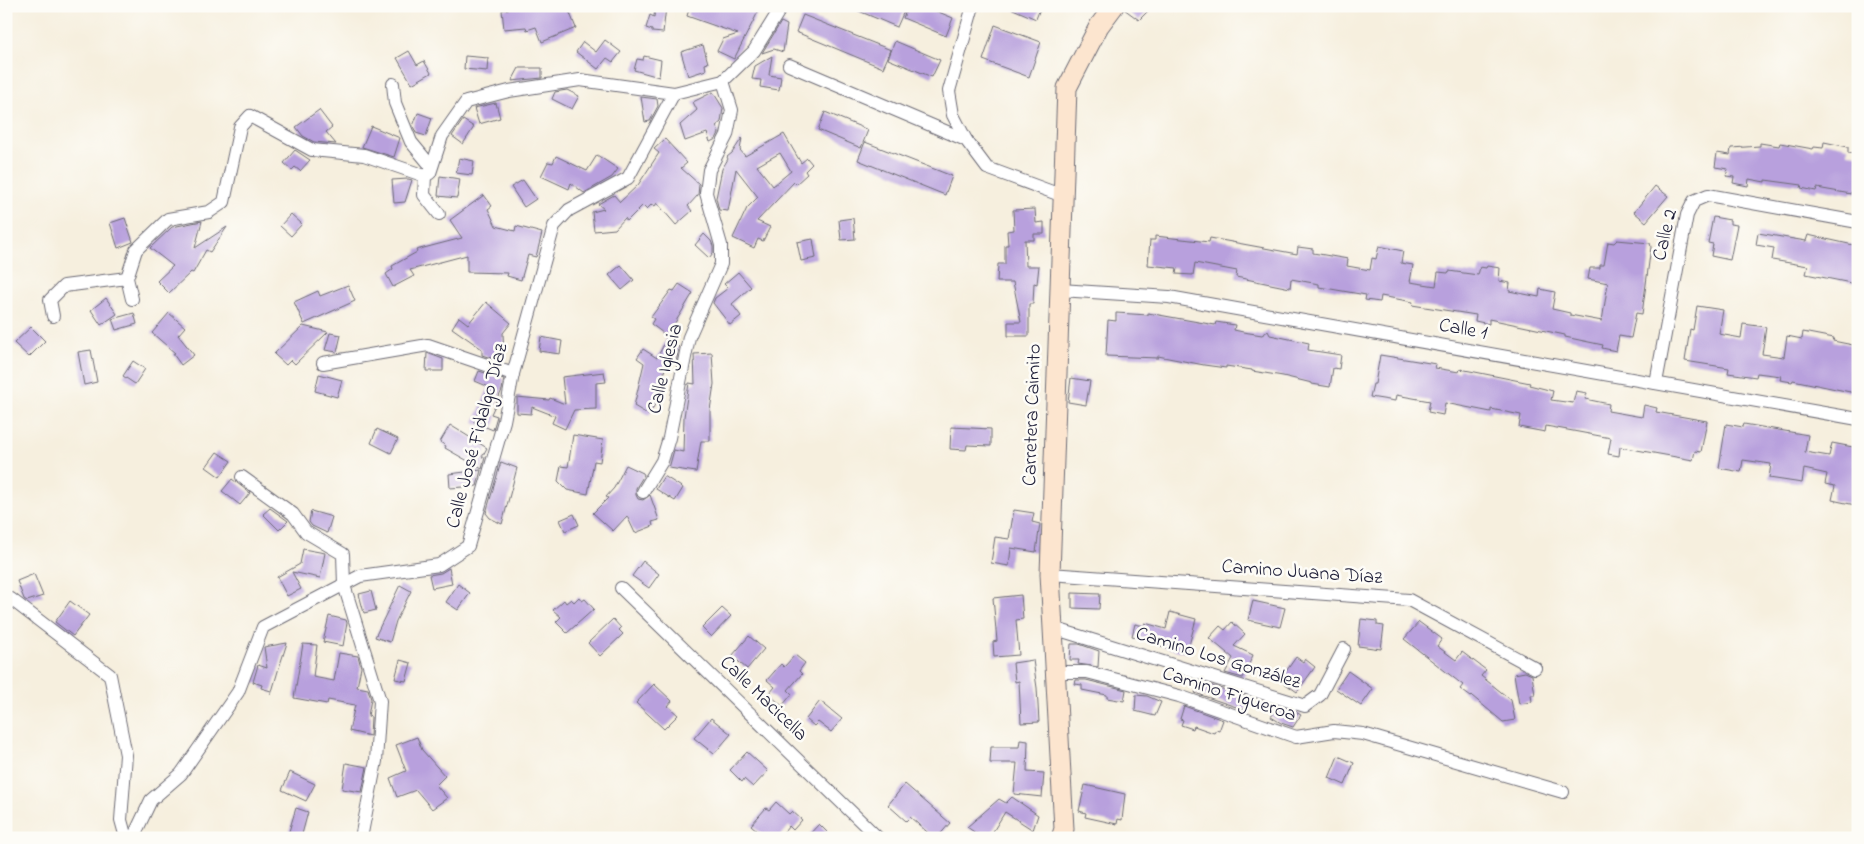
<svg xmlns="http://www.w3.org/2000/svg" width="1864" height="844" font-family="'Indie Flower',sans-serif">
  <rect width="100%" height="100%" fill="#fdfcf7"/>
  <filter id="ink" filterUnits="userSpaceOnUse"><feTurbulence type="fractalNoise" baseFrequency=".02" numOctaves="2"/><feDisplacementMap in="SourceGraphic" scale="10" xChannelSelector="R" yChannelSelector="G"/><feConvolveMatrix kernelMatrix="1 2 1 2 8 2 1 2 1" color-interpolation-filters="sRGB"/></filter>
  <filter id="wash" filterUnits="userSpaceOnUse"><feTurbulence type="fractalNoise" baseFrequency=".0096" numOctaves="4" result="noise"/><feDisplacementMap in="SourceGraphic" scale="20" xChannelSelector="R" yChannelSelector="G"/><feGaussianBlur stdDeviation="1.12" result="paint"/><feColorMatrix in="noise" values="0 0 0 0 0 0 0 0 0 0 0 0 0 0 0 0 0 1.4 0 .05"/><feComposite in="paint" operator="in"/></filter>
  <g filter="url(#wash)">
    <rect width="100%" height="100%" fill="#f6efde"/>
    <g id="blocks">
      <g fill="#b8a0dd" fill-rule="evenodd">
        <polygon points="524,6 567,6 576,28 542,42 536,27 527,30 526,27 504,29 502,10"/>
        <polygon points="655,6 666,7 663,33 652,32 652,30 646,28 650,15 654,17"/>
        <polygon points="690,6 761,6 734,59 717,51 723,39 738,34 687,16"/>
        <polygon points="847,6 898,6 905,9 897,27"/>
        <polygon points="908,6 924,6 953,18 946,36 903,18"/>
        <polygon points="1006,6 1041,6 1036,19"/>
        <polygon points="1125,6 1153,6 1139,20 1124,9"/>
        <polygon points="803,15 891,50 883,68 796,32"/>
        <polygon points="781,22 787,25 783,52 774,49 762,53"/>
        <polygon points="995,25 1041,42 1029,77 983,60"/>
        <polygon points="605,40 621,52 613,62 607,58 598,69 576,52 583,42 596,52"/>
        <polygon points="895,41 940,60 932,77 888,59"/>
        <polygon points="703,45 708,63 705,64 706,70 688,76 681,52"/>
        <polygon points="409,51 417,65 424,61 431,73 412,84 397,58"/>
        <polygon points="465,56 488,58 487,71 464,69"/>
        <polygon points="644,56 661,60 659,77 634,70 637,59 643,60"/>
        <polygon points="772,56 769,75 781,77 779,90 760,87 761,80 752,79 755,66"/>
        <polygon points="519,68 542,68 542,78 512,81"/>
        <polygon points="567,90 579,96 572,109 552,99 555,92"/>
        <polygon points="713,92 723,108 721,122 716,126 719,133 716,139 710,142 707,133 685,141 680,125 697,110 693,102"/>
        <polygon points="641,97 657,99 658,106 650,121 645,122"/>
        <polygon points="496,103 500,118 479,124 474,108"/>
        <polygon points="319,110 332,127 326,132 336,144 314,142 303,136 296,127"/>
        <polygon points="825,112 868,130 861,148 818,130"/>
        <polygon points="418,113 432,118 426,136 416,133 413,126"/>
        <polygon points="463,120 474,127 463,144 452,136"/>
        <polygon points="371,126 400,138 394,157 362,147"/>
        <path d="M784 134 801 163 807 158 812 164 805 171 807 174 796 184 794 182 757 221 770 227 763 241 758 239 754 248 733 238 747 208 758 197 736 169 728 211 719 210 716 198 722 169 728 159 727 157 732 153 742 138 740 150 745 156ZM780 153 791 171 773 186 757 166Z"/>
        <polygon points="665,139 687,163 681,168 699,184 698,195 688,206 692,211 676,225 657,203 655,206 652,204 647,209 643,205 627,221 625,218 615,229 594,231 592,212 604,209 598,204 614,195 620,202 638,185 659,153 654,149"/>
        <polygon points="865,142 952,176 945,195 858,160"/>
        <polygon points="1824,142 1848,147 1848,153 1858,154 1858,193 1851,192 1851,194 1817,188 1816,191 1801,188 1802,185 1765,180 1765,182 1749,179 1748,186 1733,183 1734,177 1726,176 1728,169 1715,167 1717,153 1730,155 1731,148 1760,146 1760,143 1779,146 1780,143 1813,149 1814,147 1823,148"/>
        <polygon points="295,150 310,160 300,171 295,167 292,170 284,163"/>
        <polygon points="597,155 618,169 612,177 584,193 571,183 569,189 541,176 548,162 553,163 556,156 587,171"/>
        <polygon points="459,158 474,161 472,175 456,173"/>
        <polygon points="440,176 460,179 457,198 438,196"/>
        <polygon points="408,179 412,180 405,202 394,203 392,180"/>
        <polygon points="523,180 536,199 524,207 511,187"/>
        <polygon points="1655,186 1668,196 1646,222 1634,212"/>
        <polygon points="484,195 492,206 488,209 496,226 515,231 516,226 542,233 536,257 528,255 521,280 507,276 508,273 467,272 467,255 410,270 414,276 393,287 386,274 393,269 392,266 417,252 416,250 462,238 450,220"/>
        <polygon points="1035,209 1036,223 1044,222 1044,234 1034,234 1034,240 1025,240 1026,266 1039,266 1037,284 1034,283 1033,304 1029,304 1029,336 1008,336 1008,322 1021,322 1013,282 997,282 998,264 1005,264 1005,245 1008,245 1007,231 1014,230 1013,210"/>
        <polygon points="291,214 302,224 291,236 280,226"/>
        <polygon points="1713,217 1730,220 1730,224 1737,225 1730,260 1711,256 1713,244 1708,243"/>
        <polygon points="125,218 133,242 118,248 110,223"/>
        <polygon points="853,218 855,239 841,240 839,220"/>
        <polygon points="202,221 195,248 227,227 210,252 206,250 193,273 191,272 169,293 157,281 173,266 150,248 172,227"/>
        <polygon points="1758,233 1806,241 1808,235 1858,246 1856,284 1806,274 1808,266 1772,260 1774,248 1756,245"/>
        <polygon points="704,234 711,241 713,246 713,253 709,258 695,245"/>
        <polygon points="1155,236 1209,242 1210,238 1297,254 1298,247 1313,249 1313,253 1348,259 1347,266 1370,270 1372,258 1376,259 1379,246 1403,251 1401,263 1413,265 1410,282 1436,286 1438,272 1448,273 1449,271 1478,275 1480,267 1486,268 1487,266 1500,268 1499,281 1510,283 1509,291 1539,297 1540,289 1555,292 1552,309 1570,313 1570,315 1602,321 1608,283 1588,279 1590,268 1600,268 1600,265 1604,265 1608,242 1614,243 1617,240 1650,243 1651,247 1642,314 1636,313 1631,338 1619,336 1616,351 1602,348 1603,345 1565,337 1565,335 1489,319 1489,324 1475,321 1476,315 1412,305 1413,302 1381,296 1380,302 1365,300 1366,295 1319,287 1319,284 1291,279 1290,288 1236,277 1237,271 1195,263 1193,275 1176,274 1177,268 1148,265 1150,240 1155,240"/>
        <polygon points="813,239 816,258 801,261 797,242"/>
        <polygon points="621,265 634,280 622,290 609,275"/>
        <polygon points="738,272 751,287 732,304 741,316 730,325 713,303 715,298 728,288 724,284"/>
        <polygon points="679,284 693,293 667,336 651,324 654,319 651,317 671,290 674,291"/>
        <polygon points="348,285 355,301 304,324 294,302 318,291 320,296"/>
        <polygon points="106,298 117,314 101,325 91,310"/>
        <polygon points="486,302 511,323 503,333 504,357 491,358 482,355 482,349 452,328 459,317 468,324"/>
        <polygon points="1697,306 1723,310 1719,334 1741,338 1743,324 1766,327 1762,354 1784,357 1787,336 1802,339 1803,332 1834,338 1833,341 1858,346 1858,389 1856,388 1855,393 1793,380 1792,382 1780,380 1781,376 1757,373 1756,377 1728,373 1729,368 1685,361 1690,329 1693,330"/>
        <polygon points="134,313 137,324 116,330 112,319"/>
        <polygon points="169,313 185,327 178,335 194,355 181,365 173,354 175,353 152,333"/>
        <polygon points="1116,313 1148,315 1148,313 1215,325 1216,322 1235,325 1234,330 1243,332 1262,335 1268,331 1270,335 1309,343 1308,350 1341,355 1339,369 1333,368 1330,387 1312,384 1312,383 1283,376 1252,371 1252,370 1226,366 1226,368 1204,365 1158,356 1158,358 1106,356 1108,320 1116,321"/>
        <polygon points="303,326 328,332 295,364 291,360 286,365 274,354"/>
        <polygon points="31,327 45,341 29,357 14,343"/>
        <polygon points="330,333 341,335 337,352 325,350"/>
        <polygon points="668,336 672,338 671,343 679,347 676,363 667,359 658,399 649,415 634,406 644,363 637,358 643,349 657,358"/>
        <polygon points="541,337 562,341 560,354 539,351"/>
        <polygon points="91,350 97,382 84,385 78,352"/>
        <polygon points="427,353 443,359 443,371 426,371"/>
        <polygon points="712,353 714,384 710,410 710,441 701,441 696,472 669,468 674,450 683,452 684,417 689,383 695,384 694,354"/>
        <polygon points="1380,355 1436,364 1435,368 1459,372 1460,369 1530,383 1529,385 1553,391 1551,400 1573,403 1576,391 1587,393 1585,399 1609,404 1608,411 1642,417 1644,405 1657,408 1656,412 1707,421 1701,452 1695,451 1693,460 1620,447 1619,456 1608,454 1611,438 1546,426 1545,432 1519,427 1521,415 1491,409 1491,412 1445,403 1443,415 1428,412 1430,401 1396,395 1395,401 1370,397 1373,384 1375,384"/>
        <polygon points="133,361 145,369 135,384 123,376"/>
        <polygon points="479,371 504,379 502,390 491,414 497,416 493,430 474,422 489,387 475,381"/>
        <polygon points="604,372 606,382 596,383 596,409 574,410 565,429 552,423 555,416 532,407 531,414 517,413 517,397 549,400 550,398 565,404 562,377"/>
        <polygon points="319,374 342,380 337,397 315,391"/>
        <polygon points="1071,378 1090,381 1086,405 1068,402"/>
        <polygon points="1726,424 1743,427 1744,424 1808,435 1805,452 1829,456 1832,443 1858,448 1858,491 1855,505 1832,500 1835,486 1825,484 1827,474 1804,469 1802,483 1769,478 1771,464 1743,460 1741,472 1719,468"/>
        <polygon points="450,425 487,448 482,457 485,457 482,469 445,448 446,446 440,442"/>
        <polygon points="951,427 991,429 991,446 967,445 966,450 950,449"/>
        <polygon points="377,429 398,439 391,453 371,443"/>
        <polygon points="573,435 603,440 600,462 594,461 588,494 567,490 558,481 561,466 568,467"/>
        <polygon points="217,452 231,461 220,477 206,467"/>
        <polygon points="501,462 517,468 502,524 490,518 486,513"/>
        <polygon points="626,465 643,473 644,475 636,488 636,495 638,499 643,500 650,495 659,520 652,522 653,526 635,533 627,516 613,531 593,513 608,498 606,497 614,488"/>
        <polygon points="481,470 477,486 450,488 449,474"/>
        <polygon points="664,476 683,488 675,501 656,489"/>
        <polygon points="232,479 250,493 240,505 222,491"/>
        <polygon points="270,508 288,521 279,530 263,514"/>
        <polygon points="1014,510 1034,513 1032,522 1040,524 1036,552 1011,548 1009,566 991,563 995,537 1009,539"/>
        <polygon points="311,511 332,517 327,533 312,526 309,522"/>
        <polygon points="574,514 579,525 565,531 560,520"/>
        <polygon points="303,549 325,553 320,578 292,572 301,589 287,596 277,577 300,564"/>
        <polygon points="643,561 659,574 649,588 632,576"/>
        <polygon points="449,568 452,584 432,588 429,575 441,573"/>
        <polygon points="34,574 43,596 27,601 24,599 17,581"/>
        <polygon points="458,584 470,593 458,610 446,602"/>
        <polygon points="400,585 411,591 396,621 390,642 375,637"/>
        <polygon points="371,591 376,610 364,613 359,594"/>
        <polygon points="1072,593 1100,594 1099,609 1072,608"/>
        <polygon points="1021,595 1023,619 1016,620 1019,655 994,657 993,642 997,641 993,598"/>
        <polygon points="579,597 582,601 585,599 594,609 567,633 556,622 561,617 553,610 564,600 566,603 571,599 574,602"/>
        <polygon points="70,601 89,615 73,636 55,622"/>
        <polygon points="1253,601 1285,608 1280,627 1248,620"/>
        <polygon points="722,608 731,616 711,637 702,628"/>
        <polygon points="1170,612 1196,619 1187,653 1161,646 1162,643 1132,636 1135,624 1144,626 1145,623 1166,629"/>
        <polygon points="329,616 346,620 347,623 343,646 323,642"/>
        <polygon points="613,619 621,628 619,630 623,634 600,656 588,643"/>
        <polygon points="1361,619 1377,621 1377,625 1384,626 1381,649 1358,646"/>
        <polygon points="1232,622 1245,634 1234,646 1253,655 1243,678 1225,673 1233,658 1209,638 1220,626 1225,630"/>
        <polygon points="1419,622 1442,639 1437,646 1456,660 1462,652 1486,670 1481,676 1511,700 1515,720 1503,722 1472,696 1471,697 1460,689 1463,685 1404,639"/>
        <polygon points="749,636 764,649 747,669 732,656"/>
        <polygon points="287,643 278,671 271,695 271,691 261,688 262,685 253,682 258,665 267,668 264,647"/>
        <polygon points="303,644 317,645 313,677 334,681 339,653 358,656 361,667 357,687 368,689 371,699 368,716 371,717 370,736 349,731 355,705 328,700 327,704 294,698"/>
        <polygon points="1071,644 1079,644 1099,651 1098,667 1078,664 1079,660 1070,660"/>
        <polygon points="795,655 805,663 799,671 802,674 788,690 792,694 782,706 769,694 775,687 767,680 781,664 784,667"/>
        <polygon points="1296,657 1303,662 1305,659 1315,667 1297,692 1280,680"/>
        <polygon points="400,660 411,663 406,681 395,679"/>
        <polygon points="1033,660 1037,688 1039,722 1021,723 1019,681 1015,682 1013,663"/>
        <polygon points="1348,671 1373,689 1361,706 1336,689"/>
        <polygon points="1525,672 1532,675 1535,695 1531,695 1532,702 1519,704 1514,674"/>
        <polygon points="1076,680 1086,680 1126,690 1124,701 1107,698 1107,695 1082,690 1082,685 1075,684"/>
        <polygon points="1200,682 1251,698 1245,710 1195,693"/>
        <polygon points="654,684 672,701 668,706 678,715 664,729 636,703"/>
        <polygon points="1136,695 1147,696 1161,702 1155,716 1135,711"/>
        <polygon points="820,701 842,719 831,732 818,722 814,726 806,719"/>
        <polygon points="1184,706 1223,720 1219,731 1216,730 1214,733 1194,726 1193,729 1181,725 1183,720 1180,719"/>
        <polygon points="1278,706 1294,711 1301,715 1293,727 1281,723 1271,717"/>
        <polygon points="711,718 731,734 714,754 694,738"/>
        <polygon points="417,737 422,750 445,776 436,785 447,798 432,809 416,790 397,797 390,778 406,771 396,745"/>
        <polygon points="1020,740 1028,741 1027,772 1044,773 1042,797 1014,794 1017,763 990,763 991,747 1019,747"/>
        <polygon points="747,752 768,771 753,787 744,779 742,782 730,770"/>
        <polygon points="1338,756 1354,763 1345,785 1329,778"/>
        <polygon points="346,763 367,767 362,792 342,789"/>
        <polygon points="290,772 315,784 306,801 282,790"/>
        <polygon points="905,784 950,823 937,838 934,838 910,817 906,821 888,805"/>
        <polygon points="1085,785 1125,794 1122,820 1118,819 1117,824 1085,817 1086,813 1079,811"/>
        <polygon points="1012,797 1038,815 1033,830 1005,812 989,838 983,838 967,827 999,799 1006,803"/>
        <polygon points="776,802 789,814 792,811 802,820 793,830 789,826 779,838 766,838 751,825 766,808 769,810"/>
        <polygon points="296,808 308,812 301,838 287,838"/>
        <polygon points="819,824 833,838 806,838"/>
      </g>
    </g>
  </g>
  <g filter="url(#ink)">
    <use href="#blocks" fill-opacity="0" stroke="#6c6a74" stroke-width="1"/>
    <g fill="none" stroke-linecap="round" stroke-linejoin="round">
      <defs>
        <g id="street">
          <polyline points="789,65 966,140 987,168 1063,196"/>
          <polyline points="393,84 395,103 411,142 431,166"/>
          <polyline points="966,140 953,115 949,91 973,6"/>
          <polyline points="425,176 424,195 439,214"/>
          <polyline points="1060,290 1169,297 1858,419"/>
          <polyline points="132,299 127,278 136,250 168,219 209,212 224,202 240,127 250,116 312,150 364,155 425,176 430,173 442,136 466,102 509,91 580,80 674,93"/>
          <polyline points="53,316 50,300 64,286 127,278"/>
          <polyline points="323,363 428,345 513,374"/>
          <polyline points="1656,383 1687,215 1694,201 1708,195 1858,222"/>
          <polyline points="242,477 293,514 306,532 343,554 344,585 380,701 376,761 361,838"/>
          <polyline points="643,492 662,461 669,438 689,337 721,264 721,245 706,193 709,170 727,135 732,110 723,81"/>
          <polyline points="1050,574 1409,600 1535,668"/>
          <polyline points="621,588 878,838"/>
          <polyline points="11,599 110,675 126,755 121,820 126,838"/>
          <polyline points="1053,628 1305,706 1320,695 1344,649"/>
          <polyline points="1057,672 1087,672 1179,696 1296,737 1334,731 1363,734 1563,792"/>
          <polyline points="133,838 151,800 181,774 238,692 263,627 360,576 439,565 468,546 504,421 513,374 554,226 569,210 628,178 674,93 723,81 754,51 782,6"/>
        </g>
        <polyline id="secondary" points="1061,838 1064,829 1050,574 1067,88 1099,26 1114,6"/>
      </defs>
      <use href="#street" stroke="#6c6a74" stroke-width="14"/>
      <use href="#secondary" stroke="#6c6a74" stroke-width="21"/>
      <use href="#street" stroke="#fff" stroke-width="12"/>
      <use href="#secondary" stroke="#fce5cf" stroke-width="19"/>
    </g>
  </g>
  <g text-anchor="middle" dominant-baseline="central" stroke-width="5" stroke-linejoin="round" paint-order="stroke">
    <g font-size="20" fill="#22223b" stroke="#fdfcf7">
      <text transform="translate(1666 235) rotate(-77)">Calle 2</text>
      <text transform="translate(1463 330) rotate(10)">Calle 1</text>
      <text transform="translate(666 369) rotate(-76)">Calle Iglesia</text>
      <text transform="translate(1033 415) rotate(-88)">Carretera Caimito</text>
      <text transform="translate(478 436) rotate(-75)">Calle José Fidalgo Díaz</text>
      <text transform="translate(1302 573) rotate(4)">Camino Juana Díaz</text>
      <text transform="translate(1218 659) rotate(17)">Camino Los González</text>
      <text transform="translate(1229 695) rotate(18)">Camino Figueroa</text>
      <text transform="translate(763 699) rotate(44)">Calle Macicella</text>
    </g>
  </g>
  <rect width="1864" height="844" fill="none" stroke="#fdfcf7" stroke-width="25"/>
</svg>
